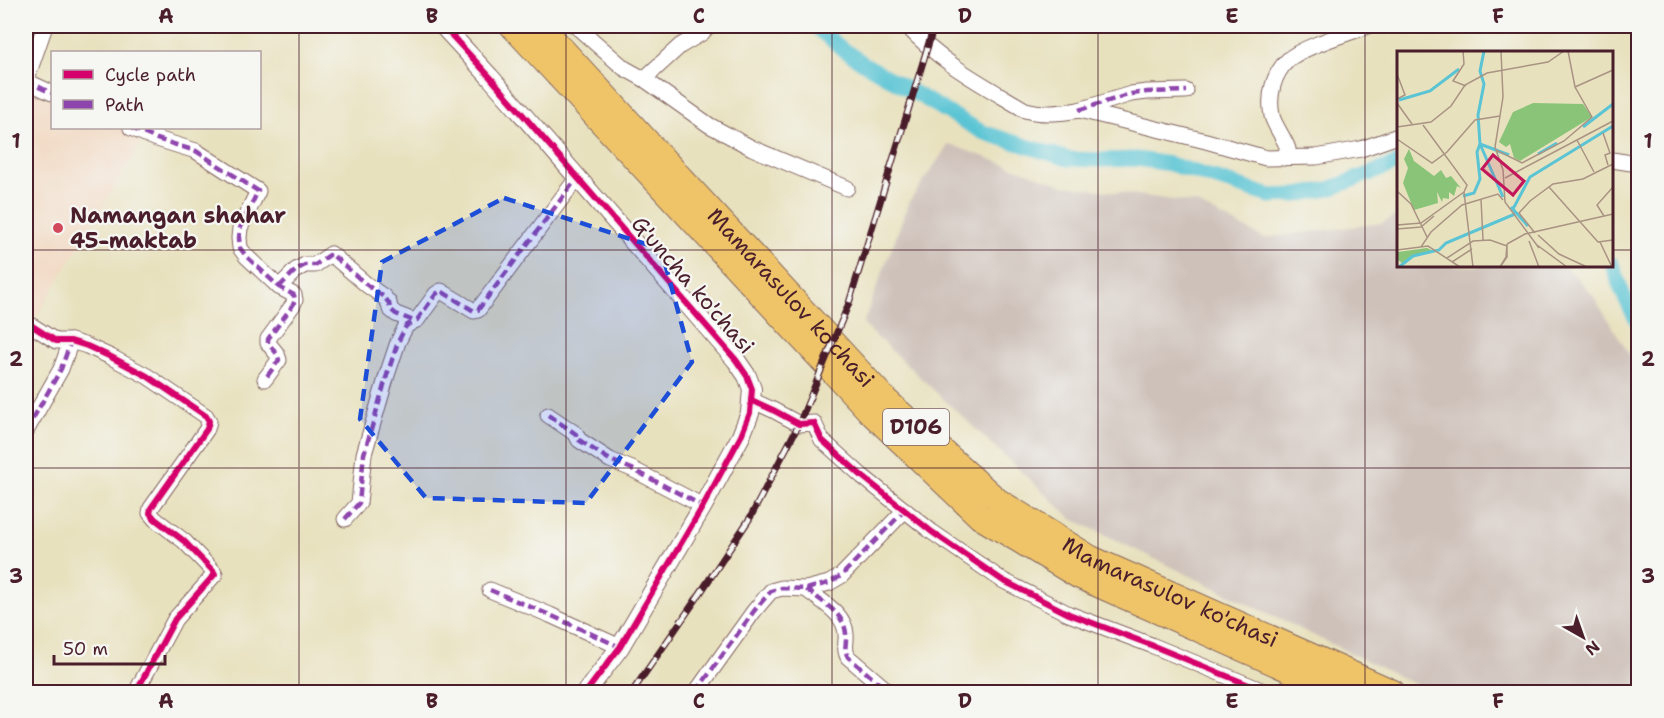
<svg xmlns="http://www.w3.org/2000/svg" width="1664" height="718" font-family="'Shantell Sans',sans-serif">
  <rect width="100%" height="100%" fill="#f6f6f2"/>
  <filter id="ink" filterUnits="userSpaceOnUse"><feTurbulence type="fractalNoise" baseFrequency=".0167" numOctaves="2"/><feDisplacementMap in="SourceGraphic" scale="12" xChannelSelector="R" yChannelSelector="G"/><feConvolveMatrix kernelMatrix="1 2 1 2 8 2 1 2 1" color-interpolation-filters="sRGB"/></filter>
  <filter id="wash" filterUnits="userSpaceOnUse"><feTurbulence type="fractalNoise" baseFrequency=".008" numOctaves="4" result="noise"/><feDisplacementMap in="SourceGraphic" scale="24" xChannelSelector="R" yChannelSelector="G"/><feGaussianBlur stdDeviation="1.35" result="paint"/><feColorMatrix in="noise" values="0 0 0 0 0 0 0 0 0 0 0 0 0 0 0 0 0 1.4 0 .05"/><feComposite in="paint" operator="in"/></filter>
  <g filter="url(#wash)">
    <rect width="100%" height="100%" fill="#e8e1be"/>
    <polygon fill="#f1d5bd" points="28,90 52,100 52,128 123,128 136,133 141,143 35,319 26,313 26,96"/>
    <polygon fill="#cec1ba" points="949,144 1063,185 1196,203 1264,238 1382,223 1398,214 1398,266 1565,266 1592,294 1638,368 1638,692 1431,692 1072,519 863,324 909,202"/>
    <g fill="none" stroke-linecap="round" stroke-linejoin="round">
      <g stroke="#5ac4d4" stroke-width="15">
        <polyline points="815,26 840,47 863,63 982,132 1068,159 1101,160 1137,159 1170,164 1270,196 1297,195 1329,189 1398,163"/>
        <polyline points="1612,264 1623,294 1638,323"/>
      </g>
    </g>
  </g>
  <g filter="url(#ink)">
    <g fill="none" stroke-linecap="round" stroke-linejoin="round">
      <defs>
        <g id="minor">
          <polyline points="576,26 624,68 644,79"/>
          <polyline points="708,26 702,33 680,46 644,79 709,125 752,148 847,188"/>
          <path d="M907 26C941 63 982 84 1025 110 1043 115 1060 113 1079 110L1206 141 1266 158 1316 157 1361 149 1398 136"/>
          <polyline points="26,81 45,26"/>
          <polyline points="26,81 52,93"/>
          <polyline points="1079,110 1131,94 1147,92 1186,91"/>
          <polyline points="131,128 157,139 196,151 258,191 240,228 239,238 240,248 246,256 279,287 294,295 295,300 293,305 268,339 268,343 277,354 279,360 265,379"/>
          <path d="M1283 158 1288 149C1284 137 1275 127 1272 116 1268 96 1273 74 1288 60 1301 47 1349 33 1368 26"/>
          <polyline points="1612,160 1638,164"/>
          <polyline points="279,287 296,270 305,265 315,265 331,254 367,285 384,297 389,303 390,309 396,314 414,321 417,320 436,294 441,291 474,311 478,310 577,178"/>
          <polyline points="26,322 56,341 71,341 87,346 111,357 147,376 206,416 209,421 207,429 151,508 150,513 155,519 184,541 214,572 215,574 175,619 136,692"/>
          <polyline points="751,400 773,410 799,424 814,423 822,440 862,476 932,532 1002,580 1069,614 1151,645 1266,692"/>
          <polyline points="548,415 576,434 579,440 610,460 632,469 703,506"/>
          <polyline points="26,431 61,369 71,341"/>
          <polyline points="345,519 359,503 364,454 387,375 398,342 406,326 414,321"/>
          <path d="M806 589C820 601 845 613 846 634 847 643 843 648 848 657L889 692"/>
          <polyline points="490,590 550,615 620,647"/>
          <polyline points="696,692 754,611 771,591 782,588 806,589 829,583 841,576 905,510"/>
        </g>
        <polyline id="tertiary" points="443,26 490,77 736,360 747,376 752,389 750,413 741,436 703,506 620,647 586,692"/>
        <g id="primary">
          <polyline points="512,26 869,411 980,517 1078,576 1339,692"/>
          <path id="s1" d="M541 26 886 400 997 500 1091 558 1393 692"/>
        </g>
      </defs>
      <use href="#minor" stroke="#81635e" stroke-width="17"/>
      <use href="#tertiary" stroke="#81635e" stroke-width="20"/>
      <use href="#primary" stroke="#81635e" stroke-width="26"/>
      <use href="#minor" stroke="#fff" stroke-width="15"/>
      <use href="#tertiary" stroke="#fff" stroke-width="18"/>
      <use href="#primary" stroke="#efc469" stroke-width="24"/>
      <defs>
        <polyline id="rail" points="632,692 697,598 750,518 799,424 849,303 934,26"/>
      </defs>
      <use href="#rail" stroke="#4a1f2b" stroke-width="7"/>
      <use href="#rail" stroke="#f6f6f2" stroke-width="4.5" stroke-dasharray="14" stroke-linecap="butt"/>
      <g stroke="#8e44ad" stroke-width="4.5" stroke-dasharray="9 4.5" stroke-linecap="butt">
        <polyline points="26,81 52,93"/>
        <polyline points="1079,110 1131,94 1147,92 1186,91"/>
        <polyline points="131,128 157,139 196,151 258,191 240,228 239,238 240,248 246,256 279,287 294,295 295,300 293,305 268,339 268,343 277,354 279,360 265,379"/>
        <polyline points="279,287 296,270 305,265 315,265 331,254 367,285 384,297 389,303 390,309 396,314 414,321 417,320 436,294 441,291 474,311 478,310 577,178"/>
        <polyline points="548,415 576,434 579,440 610,460 632,469 703,506"/>
        <polyline points="26,431 61,369 71,341"/>
        <polyline points="345,519 359,503 364,454 387,375 398,342 406,326 414,321"/>
        <path d="M806 589C820 601 845 613 846 634 847 643 843 648 848 657L889 692"/>
        <polyline points="490,590 550,615 620,647"/>
        <polyline points="696,692 754,611 771,591 782,588 806,589 829,583 841,576 905,510"/>
      </g>
      <defs>
        <g id="cycleway">
          <polyline points="443,26 490,77 736,360 747,376 752,389 750,413 741,436 703,506 620,647 586,692"/>
          <polyline points="26,322 56,341 71,341 87,346 111,357 147,376 206,416 209,421 207,429 151,508 150,513 155,519 184,541 214,572 215,574 175,619 136,692"/>
          <polyline points="751,400 773,410 799,424 814,423 822,440 862,476 932,532 1002,580 1069,614 1151,645 1266,692"/>
        </g>
      </defs>
      <use href="#cycleway" stroke="#f6f6f2" stroke-width="10"/>
      <use href="#cycleway" stroke="#d6006c" stroke-width="6"/>
    </g>
  </g>
  <path fill="#1d4ed8" fill-opacity="0.2" stroke="#1d4ed8" stroke-width="4.5" stroke-dasharray="12 8" stroke-linejoin="round" d="M504 198 661 249 692 362 586 503 426 498 360 419 382 262Z"/>
  <path fill="none" stroke="#4a1f2b" stroke-width="1.5" stroke-opacity="0.55" d="M299 26V692M566 26V692M832 26V692M1098 26V692M1365 26V692M26 250H1398M1612 250H1638M26 468H1638"/>
  <circle fill="#d1495b" stroke="#f6f6f2" stroke-width="2" cx="58" cy="228" r="6"/>
  <g text-anchor="middle" dominant-baseline="central" stroke-width="4.5" stroke-linejoin="round" paint-order="stroke">
    <rect fill="#f6f6f2" stroke="#7e6067" stroke-width="1.5" x="883" y="409" width="66" height="36" rx="4.5"/>
    <g font-size="21" font-weight="bold" fill="#4a1f2b">
      <text x="916" y="427">D106</text>
    </g>
    <g font-size="22" font-weight="bold" fill="#4a1f2b" stroke="#f6f6f2" text-anchor="start">
      <text x="70" y="215">Namangan shahar<tspan x="70" dy="25">45-maktab</tspan></text>
    </g>
    <g font-size="22" fill="#4a1f2b" stroke="#f6f6f2">
      <text transform="translate(693 285) rotate(49)">G'uncha ko'chasi</text>
      <text stroke="none"><textPath href="#s1" startOffset="369">Mamarasulov ko'chasi</textPath></text>
      <text stroke="none"><textPath href="#s1" startOffset="855">Mamarasulov ko'chasi</textPath></text>
    </g>
  </g>
  <g transform="translate(1397 51)">
    <rect width="216" height="216" fill="#e8e1be"/>
    <path d="M136 52 186 53 195 66 123 110 117 107 113 93 109 96 102 91 116 61ZM12 98 17 110 37 125 44 119 49 127 54 125 64 137 60 135 57 145 52 141V148L46 147 45 151 40 141 41 152 17 159 6 132 11 117 7 108ZM30 197 36 200 16 204 5 212 1 209V201Z" fill="#89c479"/>
    <path fill="none" stroke="#5ac4d4" stroke-width="3" d="M2 49 33 40 62 18M186 76 216 53M83 93 106 146M83 93 112 104M83 93 81 64 87 33 83 20 87 0M141 103 160 92M66 145 77 142 83 128 80 101 83 93M114 156 131 175M116 158 133 126 216 75M2 216 16 205 42 199 49 192 118 163"/>
    <path fill="none" stroke="#a99383" stroke-width="1.5" d="M66 0 67 13 56 30 69 35M104 0 106 46 98 96 106 119 108 151 142 197M0 23 8 44 0 48M178 36 216 19M0 52 15 73M26 74 70 134 67 141 76 216M0 76 34 71 54 55 68 34 90 22 151 11 167 0M206 82 213 102 208 104 211 114M0 88 35 112 50 101 78 69 103 65M180 89 197 121M99 99 125 112 167 90 195 66 178 36 171 0M108 127 216 70M152 136 201 191 216 189M0 140 14 153 30 186M84 148 86 189M207 165 200 154 216 136M0 174 24 172 67 141M0 178 24 176 37 165M138 182 122 162 133 150 156 133 186 128 216 113M141 184 162 203 190 216M132 190 142 216M203 191 215 216M110 193 128 183 216 163M140 194 170 216M24 196 34 181 65 154 101 143 106 149M0 199 31 195 63 216M50 207 76 190 93 189 110 195M55 211 75 198M103 216 109 206 110 193V206L103 216"/>
    <path fill="#c2185b" fill-opacity="0.15" stroke="#c2185b" stroke-width="3" d="M96 104 127 130 116 144 85 118Z"/>
    <rect width="216" height="216" fill="none" stroke="#4a1f2b" stroke-width="3"/>
  </g>
  <rect width="1664" height="718" fill="none" stroke="#f6f6f2" stroke-width="66"/>
  <rect x="51" y="51" width="210" height="78" fill="#f6f6f2" stroke="#b1a0a2" stroke-width="1.5"/>
  <rect x="63" y="70" width="30" height="9" fill="#d6006c" stroke="#b1a0a2" stroke-width="1.5"/>
  <text x="105" y="81" font-size="18" fill="#4a1f2b">Cycle path</text>
  <rect x="63" y="100" width="30" height="9" fill="#8e44ad" stroke="#b1a0a2" stroke-width="1.5"/>
  <text x="105" y="111" font-size="18" fill="#4a1f2b">Path</text>
  <g transform="translate(1583 637) rotate(140)" stroke="#f6f6f2" stroke-width="4.5" paint-order="stroke">
  <path d="M0-4.5L10 22L0 15L-10 22Z" fill="#4a1f2b"/>
  <text y="-9" font-size="16" font-weight="bold" text-anchor="middle" fill="#4a1f2b">N</text>
  </g>
  <path d="M54 655v9h111v-9" fill="none" stroke="#4a1f2b" stroke-width="3"/>
  <text x="63" y="655" font-size="18" fill="#4a1f2b" stroke="#f6f6f2" stroke-width="4.5" paint-order="stroke">50 m</text>
  <rect x="33" y="33" width="1598" height="652" fill="none" stroke="#4a1f2b" stroke-width="2"/>
  <g font-size="20" text-anchor="middle" font-weight="bold" fill="#4a1f2b">
    <text x="166" y="23">A</text>
    <text x="432" y="23">B</text>
    <text x="699" y="23">C</text>
    <text x="965" y="23">D</text>
    <text x="1232" y="23">E</text>
    <text x="1498" y="23">F</text>
    <text x="16" y="148">1</text>
    <text x="1648" y="148">1</text>
    <text x="16" y="366">2</text>
    <text x="1648" y="366">2</text>
    <text x="16" y="583">3</text>
    <text x="1648" y="583">3</text>
    <text x="166" y="708">A</text>
    <text x="432" y="708">B</text>
    <text x="699" y="708">C</text>
    <text x="965" y="708">D</text>
    <text x="1232" y="708">E</text>
    <text x="1498" y="708">F</text>
  </g>
</svg>
